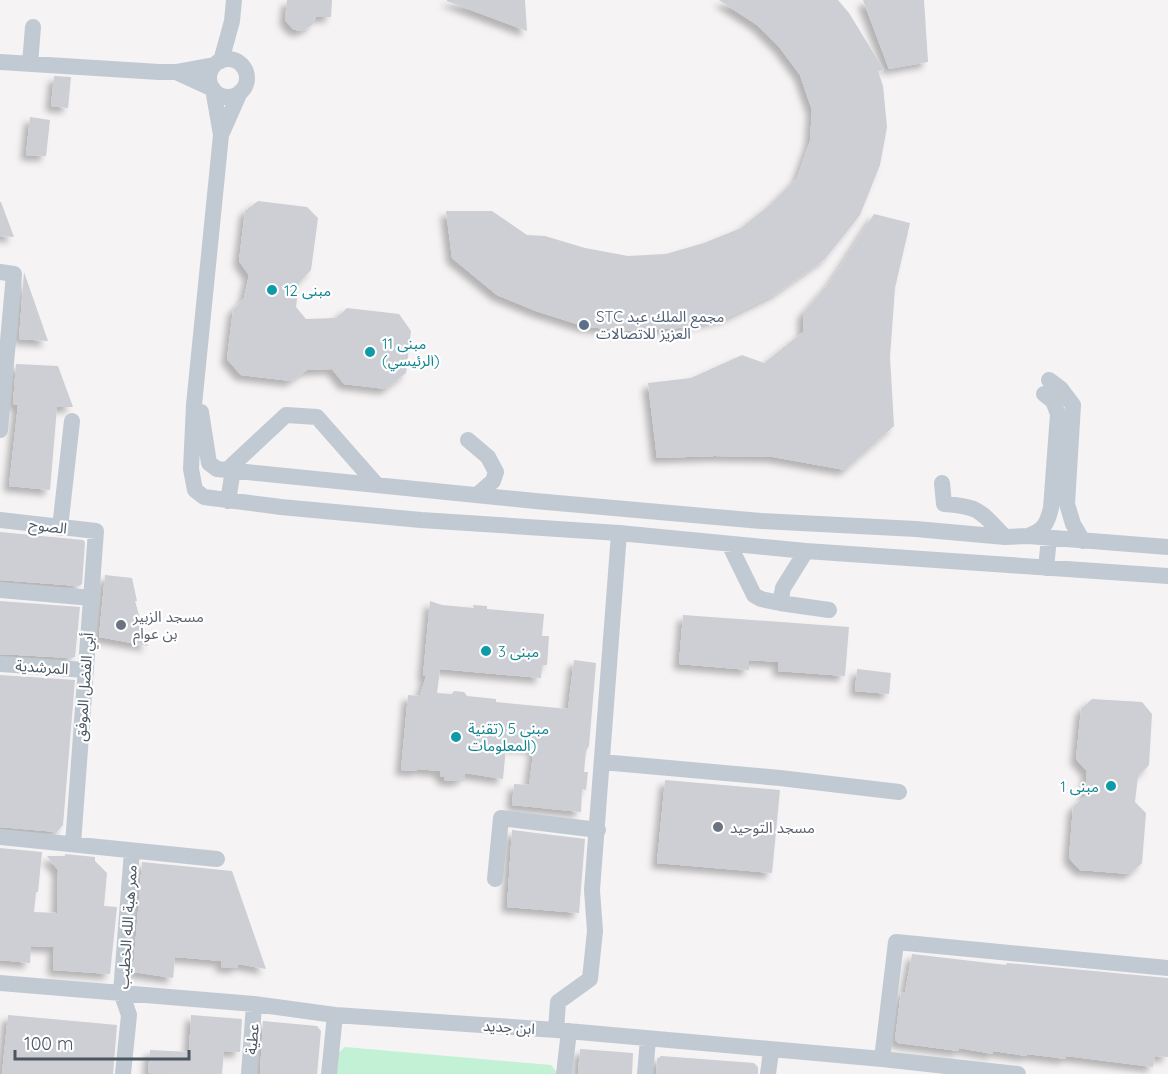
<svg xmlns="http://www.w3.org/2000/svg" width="1168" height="1074" viewBox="0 0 1168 1074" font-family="Quicksand,'Noto Sans Arabic',sans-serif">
  <defs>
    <filter id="shadow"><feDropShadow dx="-5.5" dy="5.5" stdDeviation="3" flood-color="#0004"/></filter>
  </defs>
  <rect width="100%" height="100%" fill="#f5f3f3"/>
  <!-- green -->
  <path fill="#c3f1d5" d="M 345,1047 L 551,1065 L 558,1074 L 335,1074 L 337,1054 Z"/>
  <!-- building -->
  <path fill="#cdcfd5" filter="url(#shadow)" d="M 287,0 L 332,0 L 331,17 L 316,17 L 312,25 L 306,29 L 299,31 L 293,29 L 285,20 Z
    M 447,0 L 525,0 L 527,31 L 447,1 Z
    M 719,0 L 838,0 L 849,13 L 884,70 L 878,71 L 883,86 L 887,127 L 880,165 L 860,215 L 825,259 L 775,294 L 726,318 L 678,328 L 634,331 L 586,327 L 536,311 L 497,295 L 452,258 L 446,211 L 492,211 L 527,235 L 545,236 L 585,248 L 628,256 L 666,254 L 704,243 L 741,228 L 772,203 L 797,178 L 810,141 L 812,110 L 800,75 L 780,48 L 757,25 Z
    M 863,0 L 924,0 L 928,62 L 889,69 Z
    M 54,76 L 71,77 L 68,108 L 51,106 Z
    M 30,117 L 50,120 L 46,156 L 26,155 Z
    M 258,201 L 307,207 L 318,218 L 311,270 L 299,283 L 296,307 L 306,319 L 336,318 L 347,308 L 399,314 L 411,331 L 406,373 L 386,389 L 344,384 L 332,369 L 307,370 L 291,381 L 241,375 L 227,359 L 233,310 L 244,298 L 249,275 L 239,261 L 245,211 Z
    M 0,202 L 1,202 L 14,237 L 0,236 Z
    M 874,214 L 910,223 L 895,288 L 890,357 L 894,426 L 845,470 L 773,457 L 715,456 L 657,458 L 648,383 L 691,378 L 742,355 L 764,363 L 803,332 L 803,313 L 831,281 Z
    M 24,272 L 48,341 L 19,339 Z
    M 16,364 L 58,366 L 73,407 L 57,407 L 50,490 L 9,486 L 18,405 L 13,404 Z
    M 0,532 L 83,540 L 85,542 L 82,584 L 79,586 L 0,580 Z
    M 105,575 L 132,578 L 137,601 L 135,601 L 148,646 L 99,637 Z
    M 0,601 L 80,607 L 75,657 L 71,658 L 0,654 Z
    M 430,601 L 442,605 L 474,608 L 473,605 L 487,606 L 487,609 L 544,614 L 542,636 L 549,636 L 547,665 L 542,665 L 541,678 L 440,669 L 437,693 L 452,694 L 454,691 L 464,692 L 467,696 L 496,699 L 496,702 L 568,709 L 574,660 L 596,663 L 589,746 L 586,751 L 584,772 L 588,772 L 586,790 L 582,789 L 581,812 L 512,805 L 514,784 L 529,785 L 534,748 L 506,746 L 503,779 L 465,773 L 465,779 L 460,778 L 459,781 L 444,780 L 445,777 L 440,776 L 440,771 L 417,769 L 417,771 L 401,770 L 408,695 L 420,696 L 426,676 L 423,676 Z
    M 683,615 L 849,627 L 845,676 L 778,671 L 779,662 L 749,660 L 749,670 L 679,664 Z
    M 857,669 L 891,673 L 889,694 L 855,691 Z
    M 0,675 L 75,680 L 63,825 L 57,832 L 0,827 Z
    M 1092,699 L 1142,702 L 1152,714 L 1149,765 L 1138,776 L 1135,802 L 1146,813 L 1142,863 L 1130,874 L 1080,870 L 1069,858 L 1073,807 L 1085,796 L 1087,771 L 1076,759 L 1081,709 Z
    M 665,780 L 780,790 L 772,873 L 657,863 Z
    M 512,830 L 585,839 L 579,913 L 507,907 Z
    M 0,848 L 42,852 L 38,892 L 36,892 L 34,912 L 57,913 L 58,870 L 47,856 L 65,856 L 65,854 L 95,857 L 95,861 L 107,873 L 104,906 L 117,907 L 110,974 L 53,970 L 54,947 L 31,946 L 30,963 L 0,960 Z
    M 142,862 L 232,871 L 266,969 L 238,964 L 237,968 L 221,967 L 222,961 L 175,957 L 173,978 L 133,972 Z
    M 912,954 L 1006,965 L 1007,963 L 1168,978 L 1168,1057 L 1155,1056 L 1153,1067 L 1066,1056 L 1066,1059 L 1027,1054 L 1027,1056 L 993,1051 L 993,1054 L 959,1048 L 959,1051 L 898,1043 L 895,1040 L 901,992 L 905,992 Z
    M 8,1015 L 117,1025 L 113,1074 L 2,1074 Z
    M 191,1015 L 242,1019 L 240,1052 L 224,1051 L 222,1074 L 148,1073 L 150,1050 L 189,1052 Z
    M 263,1021 L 317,1026 L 321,1031 L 317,1074 L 260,1074 Z
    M 580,1049 L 633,1053 L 632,1074 L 578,1074 Z
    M 661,1056 L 754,1063 L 758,1067 L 758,1074 L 656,1074 L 657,1059 Z"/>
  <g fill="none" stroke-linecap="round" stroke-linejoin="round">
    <!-- minor -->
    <path stroke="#c1cad2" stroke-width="16" d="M209 78a19 19 0 1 1 38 0a19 19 0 1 1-38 0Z
      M 221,61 L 232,21 L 234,0
      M 0,62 L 159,72 L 176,72 L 214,65
      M 30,64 L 33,27
      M 176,72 L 213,89 L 221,135 L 194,405 L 191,469 L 195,490 L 204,497 L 281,507 L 421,520 L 619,533 L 806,551 L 1168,576
      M 221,135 L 240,92
      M 0,272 L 14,274 L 0,430
      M 1049,380 L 1061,389 L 1073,405 L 1067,504 L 1073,524 L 1083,541
      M 201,412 L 209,463 L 217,469 L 535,501 L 761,521 L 916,529 L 1005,537 L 1028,536 L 1168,547
      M 468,440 L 488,457 L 496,472 L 493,481 L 477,495
      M 227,470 L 286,415 L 317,417 L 376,484
      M 942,483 L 944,504 C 980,506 981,512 1005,537
      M 228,501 L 233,470
      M 0,520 L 96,531 L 73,844
      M 60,528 L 72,421
      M 1028,536 C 1044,530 1047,524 1051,508 L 1058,414 L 1053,401 L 1044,394
      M 729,544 L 754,595 L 761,599 L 780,603 L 783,588 L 806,551
      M 1046,568 L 1049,538
      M 0,590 L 92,598
      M 780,603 L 829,610
      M 0,664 L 85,670
      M 602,762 L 780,778 L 899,792
      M 0,837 L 217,859
      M 495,879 L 501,818 L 598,830
      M 0,983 L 254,1004 L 335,1015 L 556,1030 L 882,1059 L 1018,1074
      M 556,1030 L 558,1002 L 590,979 L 595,931 L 592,890 L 619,533
      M 882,1059 L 896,942 L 1168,968
      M 123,1074 L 129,1015 L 121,992 L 132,851
      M 249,1074 L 254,1004
      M 329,1074 L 335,1015
      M 564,1074 L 569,1031
      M 645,1074 L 648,1039
      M 768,1074 L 771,1051"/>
  </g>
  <!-- markers -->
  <g fill="#0f9aa8" stroke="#fff" stroke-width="2">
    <circle cx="272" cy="290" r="6"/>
    <circle cx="370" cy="352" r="6"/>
    <circle cx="486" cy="651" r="6"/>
    <circle cx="456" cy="737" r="6"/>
    <circle cx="1111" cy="786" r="6"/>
  </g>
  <circle fill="#5c6f8a" stroke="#fff" stroke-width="2" cx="584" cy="325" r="6"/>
  <g fill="#6b7280" stroke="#fff" stroke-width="2">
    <circle cx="121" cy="625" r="6"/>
    <circle cx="718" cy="827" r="6"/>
  </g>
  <g text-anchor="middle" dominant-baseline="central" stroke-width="4.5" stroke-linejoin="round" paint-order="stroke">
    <!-- culture labels -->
    <g font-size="15" fill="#0d838f" stroke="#fff" text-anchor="start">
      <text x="284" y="290">مبنى 12</text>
      <text x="382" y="343">مبنى 11<tspan x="382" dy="17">(الرئيسي)</tspan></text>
      <text x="498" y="651">مبنى 3</text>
      <text x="468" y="728">مبنى 5 (تقنية<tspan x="468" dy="17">المعلومات)</tspan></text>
      <text x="1099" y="786" text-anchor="end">مبنى 1</text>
    </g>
    <!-- service labels -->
    <g font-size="15" fill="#4e5e75" stroke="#fff" text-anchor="start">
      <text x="596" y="316">STC مجمع الملك عبد<tspan x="596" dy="17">العزيز للاتصالات</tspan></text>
    </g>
    <!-- street labels -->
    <g font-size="15" fill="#4a5661" stroke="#fff">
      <text transform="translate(48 526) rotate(7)">الصوح</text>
      <text transform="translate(42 667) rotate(4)">المرشدية</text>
      <text transform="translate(84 687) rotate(-86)">أبي الفضل الموفق</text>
      <text transform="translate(127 927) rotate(-86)">ممر هبة الله الخطيب</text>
      <text transform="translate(509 1027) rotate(4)">ابن جديد</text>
      <text transform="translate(252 1039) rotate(-85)">عطية</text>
    </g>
    <!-- worship labels -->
    <g font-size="15" fill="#5b616d" stroke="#fff" text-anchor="start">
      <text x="133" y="616">مسجد الزبير<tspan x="133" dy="17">بن عوام</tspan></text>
      <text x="730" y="827">مسجد التوحيد</text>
    </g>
  </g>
  <!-- scale -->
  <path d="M15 1050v9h174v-9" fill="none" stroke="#4a5661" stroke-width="3"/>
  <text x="24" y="1050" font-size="18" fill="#4a5661" stroke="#ffffff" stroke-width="4.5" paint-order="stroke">100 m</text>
</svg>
